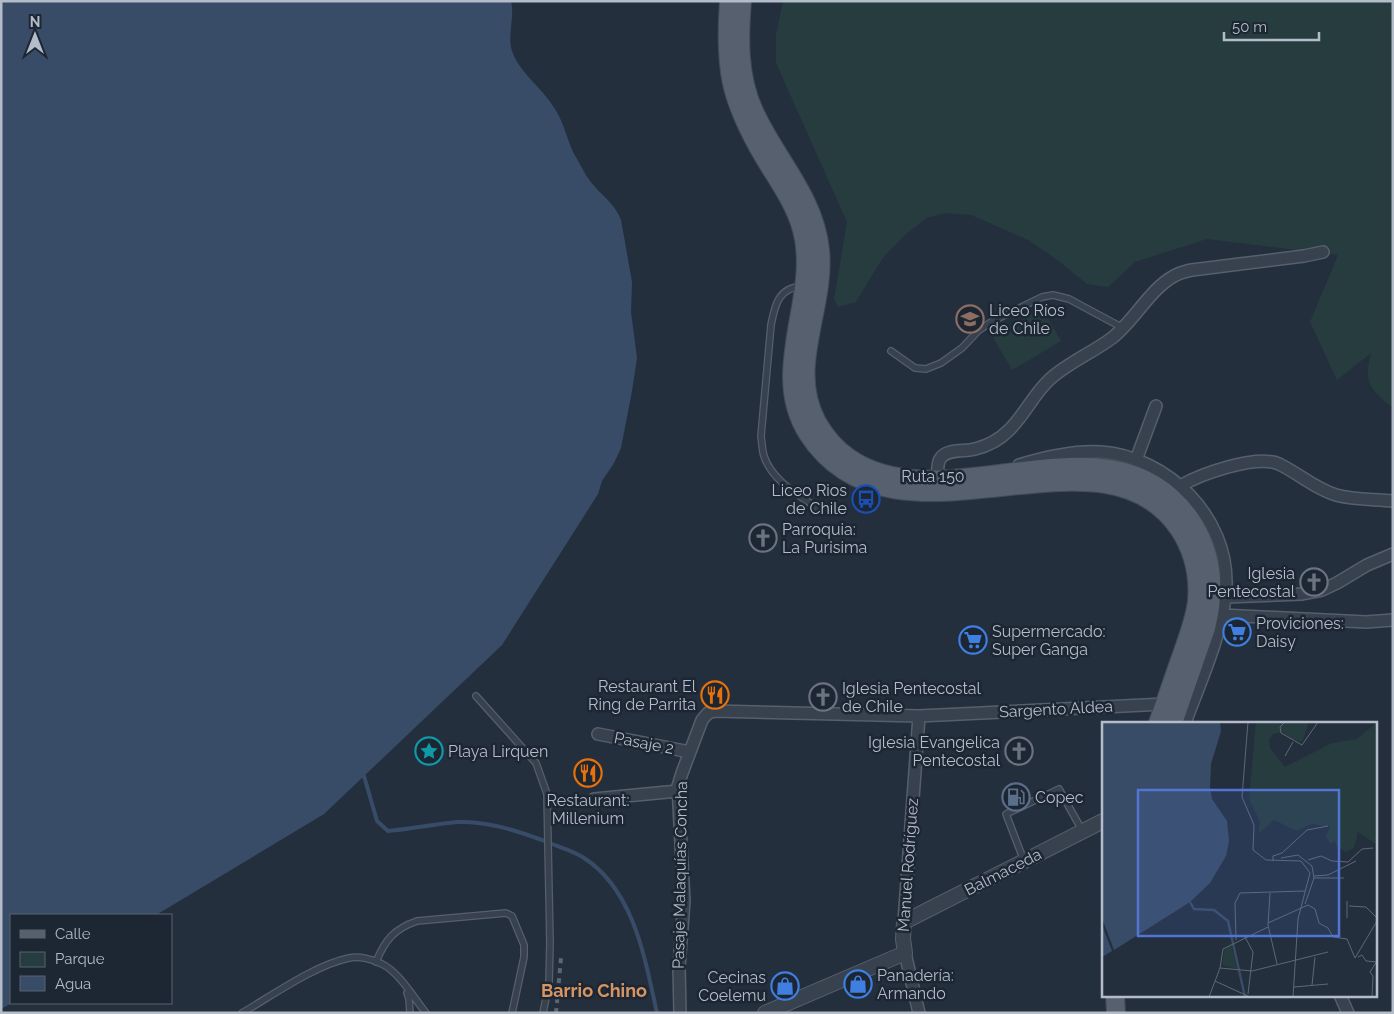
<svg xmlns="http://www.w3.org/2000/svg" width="1394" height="1014" viewBox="0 0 1394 1014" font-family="Raleway,sans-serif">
  <rect width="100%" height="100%" fill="#242f3e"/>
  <!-- green -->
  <path fill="#263c3f" d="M 783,1 L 1393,1 L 1393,408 C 1370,389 1363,383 1371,353 L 1337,380 L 1310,322 L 1338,255 L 1207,239 L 1135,262 L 1108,287 L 1087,284 L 1056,259 L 1028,240 L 971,215 L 946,213 L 926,218 L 904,236 L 882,259 L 856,302 L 838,307 L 834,299 L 847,222 L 776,63 L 776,35 Z
    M 1042,308 L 1061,341 L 1012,370 L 993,337 Z"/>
  <!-- water -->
  <path fill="#394c67" d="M 1,1 L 511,1 C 515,17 507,35 512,51 C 519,72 541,87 553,106 C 563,120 566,136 573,152 C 577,159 582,168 586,175 C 596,192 614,201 621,220 L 632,282 L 631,312 L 637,358 L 632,391 L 621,448 L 614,463 L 602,481 L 598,494 L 502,645 L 324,814 L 156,915 L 11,915 L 12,1003 L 1,1009 Z"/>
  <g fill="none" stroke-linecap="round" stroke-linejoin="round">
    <!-- stream -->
    <path stroke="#394c67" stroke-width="4" d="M 364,776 L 377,821 L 388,831 C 411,829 434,824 457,822 C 486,821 515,830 542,840 C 555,846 572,850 584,858 C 634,890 645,959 657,1013"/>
    <!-- service casing -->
    <g stroke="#565f6c" stroke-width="8">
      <path id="service" d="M 802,286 C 778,288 775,305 771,325 L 761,436 C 762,443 762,450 764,456 C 772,481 799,495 819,509
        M 891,351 L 915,368 L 926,369 L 941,363 L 962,348 L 978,331 L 991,322 L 1042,297 L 1053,295 L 1069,299 L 1123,328
        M 476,696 L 536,763 L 547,794 L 550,943 L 549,983 L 543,1013
        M 1024,861 L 1006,814 L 1059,789 L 1083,832
        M 376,962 C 385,940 394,929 417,921 L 506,913 L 512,916 L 524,945 L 524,957 L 512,1013
        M 407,993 L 409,999 L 410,1013
        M 242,1013 C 273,995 315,965 349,958 C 359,956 373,959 382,964 C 399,972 414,998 426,1013"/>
    </g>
    <!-- minor casing -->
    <g stroke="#565f6c" stroke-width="14">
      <path id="minor" d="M 1136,460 L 1156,406
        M 1019,465 C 1045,457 1073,450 1101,452 C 1168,457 1228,517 1226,585 C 1225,628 1200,682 1185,723
        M 938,485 C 938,477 936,466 940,459 C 946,448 965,452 975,449 C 987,446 999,440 1008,431 C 1024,416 1033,395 1049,380 C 1067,363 1092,353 1112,338 C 1134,321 1150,289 1174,276 C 1182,271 1191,270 1200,269 L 1304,256 L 1323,252
        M 1180,486 C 1201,474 1256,454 1279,464 C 1298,473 1315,489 1336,495 C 1354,500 1374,499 1393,501
        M 1226,597 L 1301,594 L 1322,590 L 1337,583 L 1367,565 L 1393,554
        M 1222,615 L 1366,622 L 1393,620
        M 598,734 L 690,752
        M 594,799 L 678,791
        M 904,922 L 919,716
        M 905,953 L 919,1013
        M 1340,995 L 1348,1013
        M 680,1013 L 679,967 L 684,901 L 678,786 L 682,773 L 702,720 L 708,713 L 715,711 L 919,716 L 1165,704"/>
    </g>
    <!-- tertiary casing -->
    <g stroke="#565f6c" stroke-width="16">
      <path id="tertiary" d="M 765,1013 L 905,953 L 903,939 L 904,922 L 1103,821"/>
    </g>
    <!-- primary casing -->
    <g stroke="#414a57" stroke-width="20">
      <path id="primary" d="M 729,1 C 724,69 730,100 765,159 C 779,182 795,204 802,230 C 820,297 767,371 808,434 C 895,568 1100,411 1179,529 C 1193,550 1199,576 1197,601 C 1195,620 1187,639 1181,657 C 1173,679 1166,701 1158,723
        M 742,1 C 739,39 738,76 754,111 C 775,158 815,197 820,250 C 826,308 787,367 817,422 C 825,436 836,449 849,458 C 947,526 1117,400 1194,525 C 1214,558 1215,592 1206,628 L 1173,723
        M 1115,995 L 1116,1013"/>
    </g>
    <!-- service -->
    <use href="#service" stroke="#38414e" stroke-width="5.5"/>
    <!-- minor -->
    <use href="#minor" stroke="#38414e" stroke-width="11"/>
    <!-- tertiary -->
    <use href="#tertiary" stroke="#38414e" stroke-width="14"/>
    <!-- primary -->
    <use href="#primary" stroke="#56606e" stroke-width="18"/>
    <!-- rail -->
    <path stroke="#5a6575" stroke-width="4" stroke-dasharray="5 5" stroke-linecap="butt" d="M 556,1013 L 561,958"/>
  </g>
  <!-- icons -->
  <defs>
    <g id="school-ring" transform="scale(1.4375)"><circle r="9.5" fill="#1d2633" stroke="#8d6e63" stroke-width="1.5"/><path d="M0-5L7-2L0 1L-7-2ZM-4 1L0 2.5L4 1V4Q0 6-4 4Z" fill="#8d6e63"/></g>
    <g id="bus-ring" transform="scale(1.4375)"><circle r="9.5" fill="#1d2633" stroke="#1a4fb4" stroke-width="1.5"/><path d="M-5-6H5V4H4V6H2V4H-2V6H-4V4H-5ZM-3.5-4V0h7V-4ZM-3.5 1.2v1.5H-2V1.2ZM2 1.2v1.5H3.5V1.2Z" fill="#1a4fb4"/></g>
    <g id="church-ring" transform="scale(1.4375)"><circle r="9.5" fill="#1d2633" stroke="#6b7280" stroke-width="1.5"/><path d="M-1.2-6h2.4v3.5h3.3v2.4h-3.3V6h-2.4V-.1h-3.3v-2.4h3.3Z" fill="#6b7280"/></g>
    <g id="supermarket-ring" transform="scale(1.4375)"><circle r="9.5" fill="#1d2633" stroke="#3f7fe0" stroke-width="1.5"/><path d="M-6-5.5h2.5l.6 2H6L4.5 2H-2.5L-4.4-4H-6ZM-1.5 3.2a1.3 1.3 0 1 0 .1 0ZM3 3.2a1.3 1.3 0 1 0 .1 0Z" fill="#3f7fe0"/></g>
    <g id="restaurant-ring" transform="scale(1.4375)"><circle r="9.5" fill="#1d2633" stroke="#e8710a" stroke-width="1.5"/><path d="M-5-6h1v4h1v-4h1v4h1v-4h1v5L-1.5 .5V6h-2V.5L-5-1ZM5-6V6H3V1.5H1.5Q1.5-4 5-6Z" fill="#e8710a"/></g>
    <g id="sight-ring" transform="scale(1.4375)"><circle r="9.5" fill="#1d2633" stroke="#0f9aa8" stroke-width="1.5"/><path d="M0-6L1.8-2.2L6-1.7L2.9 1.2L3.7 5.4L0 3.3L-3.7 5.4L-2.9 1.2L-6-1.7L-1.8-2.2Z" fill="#0f9aa8"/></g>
    <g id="fuel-ring" transform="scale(1.4375)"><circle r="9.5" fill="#1d2633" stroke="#5c6f8a" stroke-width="1.5"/><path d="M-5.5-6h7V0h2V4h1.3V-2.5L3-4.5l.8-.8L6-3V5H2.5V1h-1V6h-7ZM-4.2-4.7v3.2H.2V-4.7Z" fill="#5c6f8a"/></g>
    <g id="shop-ring" transform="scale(1.4375)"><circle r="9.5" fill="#1d2633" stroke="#3f7fe0" stroke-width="1.5"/><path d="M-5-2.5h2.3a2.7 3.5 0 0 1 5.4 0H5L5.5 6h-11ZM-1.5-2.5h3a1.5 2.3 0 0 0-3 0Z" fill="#3f7fe0"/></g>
  </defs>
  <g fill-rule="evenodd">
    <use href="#school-ring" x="970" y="319"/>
    <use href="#bus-ring" x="866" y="499"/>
    <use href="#church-ring" x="763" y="538"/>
    <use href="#church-ring" x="1314" y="582"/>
    <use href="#supermarket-ring" x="1237" y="632"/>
    <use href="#supermarket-ring" x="973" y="640"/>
    <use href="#restaurant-ring" x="715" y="695"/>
    <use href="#church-ring" x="823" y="697"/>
    <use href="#sight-ring" x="429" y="751"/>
    <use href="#church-ring" x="1019" y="751"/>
    <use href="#restaurant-ring" x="588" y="773"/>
    <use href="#fuel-ring" x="1016" y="797"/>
    <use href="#shop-ring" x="858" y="984"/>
    <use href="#shop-ring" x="785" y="986"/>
  </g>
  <g text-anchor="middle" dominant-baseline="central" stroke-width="5" stroke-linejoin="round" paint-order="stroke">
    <!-- poi labels -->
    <g font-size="16" fill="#b4bcc9" stroke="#1d2633" text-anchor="start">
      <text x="989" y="310">Liceo Ríos<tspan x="989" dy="18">de Chile</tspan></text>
      <text x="847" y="490" text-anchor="end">Liceo Rios<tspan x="847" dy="18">de Chile</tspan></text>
      <text x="782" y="529">Parroquia:<tspan x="782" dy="18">La Purisima</tspan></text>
      <text x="1295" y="573" text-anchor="end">Iglesia<tspan x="1295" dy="18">Pentecostal</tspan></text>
      <text x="1256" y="623">Proviciones:<tspan x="1256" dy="18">Daisy</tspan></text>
      <text x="992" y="631">Supermercado:<tspan x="992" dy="18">Super Ganga</tspan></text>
      <text x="696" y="686" text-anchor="end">Restaurant El<tspan x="696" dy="18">Ring de Parrita</tspan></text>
      <text x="842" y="688">Iglesia Pentecostal<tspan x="842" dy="18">de Chile</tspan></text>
      <text x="1000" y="742" text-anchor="end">Iglesia Evangelica<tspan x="1000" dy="18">Pentecostal</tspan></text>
      <text x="448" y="751">Playa Lirquen</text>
      <text x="1035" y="797">Copec</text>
      <text x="588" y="800" text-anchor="middle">Restaurant:<tspan x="588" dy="18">Millenium</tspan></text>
      <text x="877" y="975">Panadería:<tspan x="877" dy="18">Armando</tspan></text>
      <text x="766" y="977" text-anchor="end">Cecinas<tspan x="766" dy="18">Coelemu</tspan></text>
    </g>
    <!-- street labels -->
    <g font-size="16" fill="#b4bcc9" stroke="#1d2633">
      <text x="933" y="476">Ruta 150</text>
      <text transform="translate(1056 709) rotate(-3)">Sargento Aldea</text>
      <text transform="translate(644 743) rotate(11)">Pasaje 2</text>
      <text transform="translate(908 865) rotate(-86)">Manuel Rodríguez</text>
      <text transform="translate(1003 872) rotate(-27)">Balmaceda</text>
      <text transform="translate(680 875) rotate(-89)">Pasaje Malaquías Concha</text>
    </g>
    <!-- neighbourhood labels -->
    <g font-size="18" font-weight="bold" fill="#d59563" stroke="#1d2633">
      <text x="594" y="990">Barrio Chino</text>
    </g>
  </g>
  <!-- overview -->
  <g transform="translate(1102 722)">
    <rect width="275" height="275" fill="#242f3e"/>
    <path d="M 154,0 L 207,0 L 200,20 L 189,17 L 180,10 L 171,12 L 167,18 L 168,26 L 183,45 L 230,21 L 255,17 L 275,0 L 275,123 L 256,110 L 252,126 L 244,130 L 234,124 L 233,119 L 228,122 L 224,114 L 228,105 L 210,102 L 195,109 L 172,98 L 156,112 L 158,100 L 147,77 ZM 129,222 L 135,247 L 120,243 L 123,226 Z" fill="#263c3f"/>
    <path d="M 0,0 L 118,0 L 119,9 L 109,42 L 108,65 L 110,77 L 125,99 L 127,119 L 124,134 L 108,161 L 88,180 L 12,228 L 0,196 ZM 0,203 L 10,229 L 0,235 Z" fill="#394c67"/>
    <path fill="none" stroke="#394c67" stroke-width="2.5" d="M 88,180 L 92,187 L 112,188 L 126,199 L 143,275"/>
    <path fill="none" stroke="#5e6776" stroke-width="1" d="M 146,0 L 140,75 L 152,103 L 151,128 L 164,138 L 199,139 L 208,151 L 196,197 L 191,275M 183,0 L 178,5 L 179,11 L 200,23 L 216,0M 183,34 L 191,20M 179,136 L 196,133 L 210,144 L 212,156 L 203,182M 206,138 L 219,134 L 230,139 L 246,140 L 260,127 L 271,126M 171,139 L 171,134 L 180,131 L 205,108 L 226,104M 212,154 L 226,153 L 254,139M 212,156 L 242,156M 168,171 L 166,203 L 175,242M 245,179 L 245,196M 247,184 L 264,185 L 275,196M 166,201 L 206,183 L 213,187 L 217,201 L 226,206 L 231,215 L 245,217 L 253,236 L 275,199M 143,215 L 151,230 L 146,272M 134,218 L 133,181 L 138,171 L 203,169M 256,235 L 260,233 L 264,239 L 275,240M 118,246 L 150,249 L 226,230M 113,259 L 148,275M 210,263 L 213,235M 192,265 L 226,262M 107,275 L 118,246 L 121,227 L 166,205M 270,275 L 271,254 L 268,250 L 275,239"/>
    <path fill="#5274d3" fill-opacity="0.15" stroke="#5274d3" stroke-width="2.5" d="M 36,68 L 237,68 L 237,214 L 36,214 Z"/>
    <rect width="275" height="275" fill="none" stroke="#b4bcc9" stroke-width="2.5"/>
  </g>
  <!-- border -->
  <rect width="1394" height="1014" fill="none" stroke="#b4bcc9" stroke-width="5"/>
  <!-- legend -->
  <rect x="10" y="914" width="162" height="90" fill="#1d2633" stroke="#59626f"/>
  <rect x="20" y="930" width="25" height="8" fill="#56606e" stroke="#59626f"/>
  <text x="55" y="939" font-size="15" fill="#b4bcc9">Calle</text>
  <rect x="20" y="952" width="25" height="15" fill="#263c3f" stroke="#59626f"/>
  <text x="55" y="964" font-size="15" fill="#b4bcc9">Parque</text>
  <rect x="20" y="976" width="25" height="15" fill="#394c67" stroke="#59626f"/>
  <text x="55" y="989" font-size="15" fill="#b4bcc9">Agua</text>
  <!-- north arrow -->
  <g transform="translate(35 35)" stroke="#1d2633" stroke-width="4" paint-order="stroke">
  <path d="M0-4L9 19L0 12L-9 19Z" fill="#b4bcc9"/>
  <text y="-8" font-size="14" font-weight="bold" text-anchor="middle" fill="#b4bcc9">N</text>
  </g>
  <!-- scale -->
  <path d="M1224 32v8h95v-8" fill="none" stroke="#b4bcc9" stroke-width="2.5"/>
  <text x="1232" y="32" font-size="15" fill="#b4bcc9" stroke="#1d2633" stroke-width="4" paint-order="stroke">50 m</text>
</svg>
